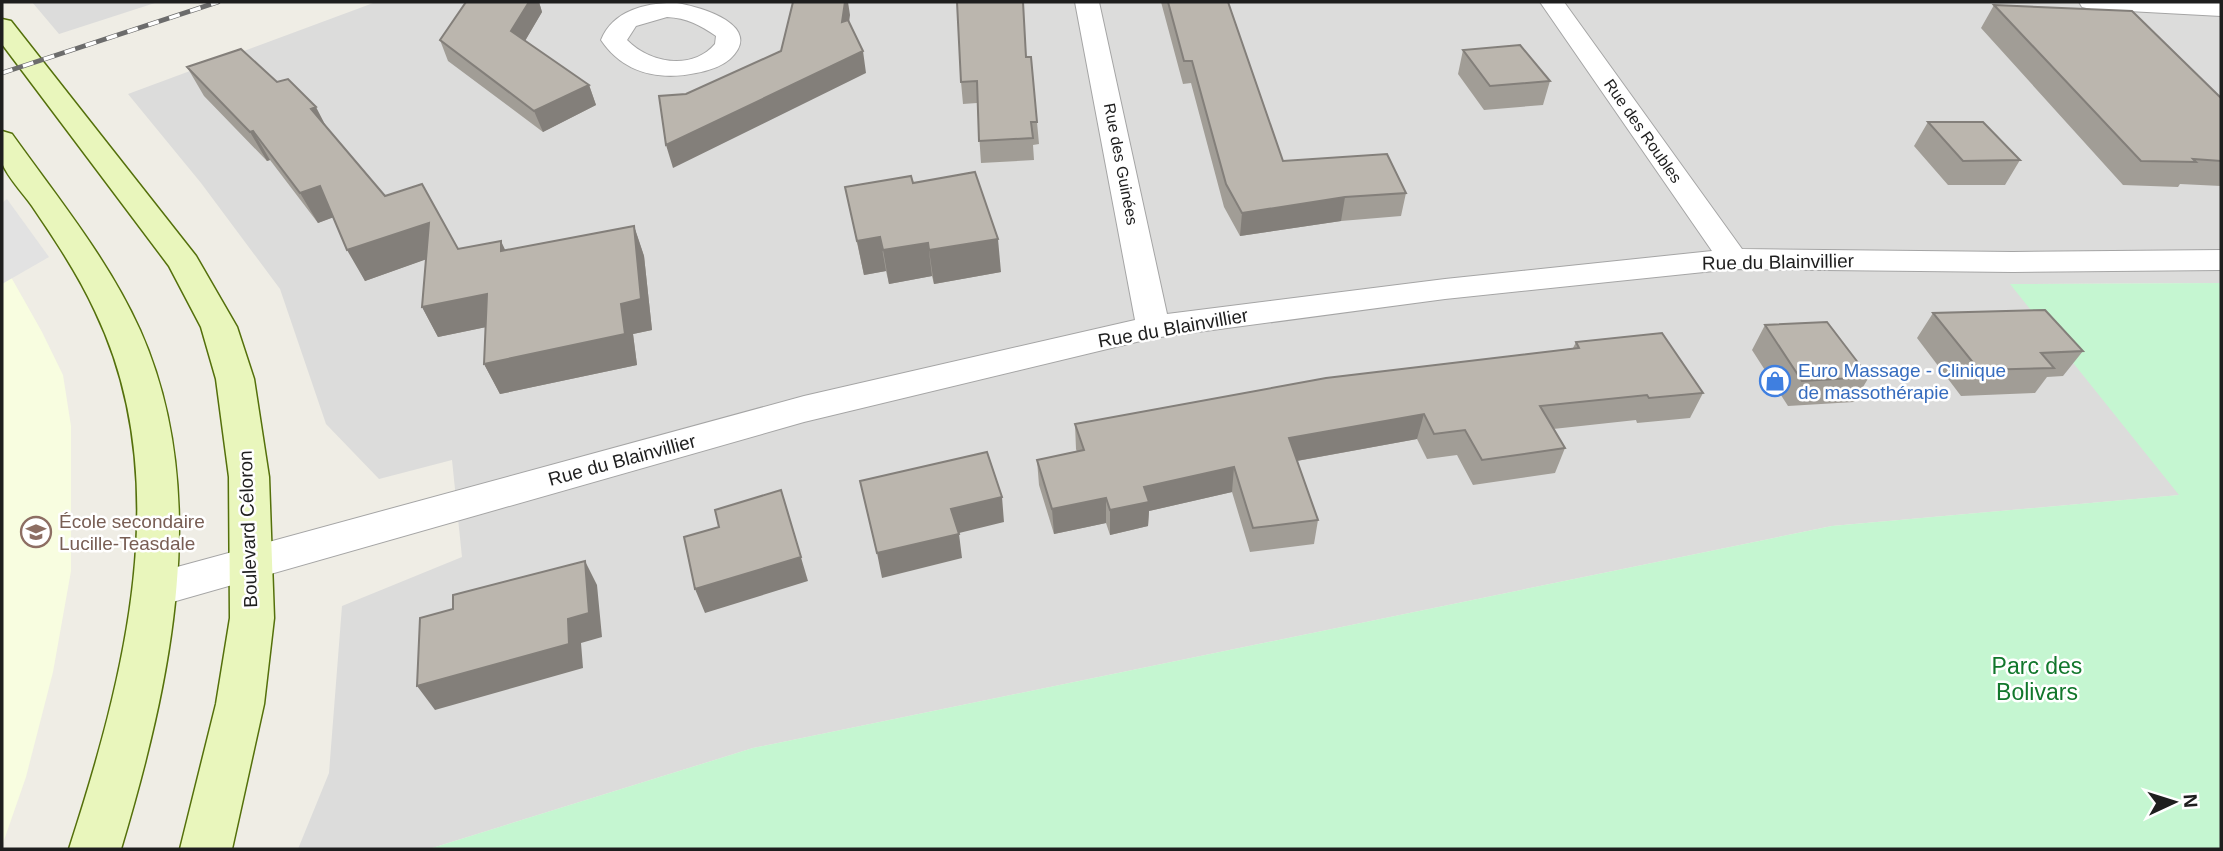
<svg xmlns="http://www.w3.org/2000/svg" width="2223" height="851" viewBox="0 0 2223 851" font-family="Arial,sans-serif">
  <rect width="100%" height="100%" fill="#efede5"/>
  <!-- residential -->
  <path fill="#dcdcdb" d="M 32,2 L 158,2 L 59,34 Z
    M 376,2 L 2221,2 L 2221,283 L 2011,284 L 2180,495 L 1832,526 L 753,748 L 429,849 L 298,849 L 329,773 L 342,606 L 462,557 L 452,460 L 379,479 L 326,424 L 280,289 L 201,183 L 128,94 Z"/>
  <!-- education -->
  <path fill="#f8fde0" d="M 2,261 L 42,332 L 63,375 L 71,426 L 71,571 L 53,672 L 26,777 L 2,846 Z"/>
  <!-- park -->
  <path fill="#c5f6d1" d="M 2221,283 L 2221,849 L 429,849 L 753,748 L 1832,526 L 2179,495 L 2010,284 Z"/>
  <!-- parking -->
  <path fill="#e2e2e2" d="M 7,199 L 49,257 L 2,284 L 2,203 Z"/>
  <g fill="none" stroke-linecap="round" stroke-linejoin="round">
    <!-- street casing -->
    <g stroke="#a5a5a5" stroke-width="2">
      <path id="street" d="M 1075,2 L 1099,2 L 1167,314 L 1445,279 L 1712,251 L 1540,2 L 1564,2 L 1742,249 L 2013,252 L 2221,250 L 2221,270 L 2013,272 L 1733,269 L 1445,299 L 1153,338 L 804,422 L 155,607 L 140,602 L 134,590 L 140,578 L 155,573 L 804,396 L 1135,320 Z
        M 2079,2 L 2221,2 L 2221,16 L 2091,9 L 2082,7 Z
        M 677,3 C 702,7 765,26 730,59 C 721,67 707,71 696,73 C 659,81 623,73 601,40 C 613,10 647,2 677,3 ZM 667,17 C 687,18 700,25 716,36 L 715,44 C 692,71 649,63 627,40 L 636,26 Z"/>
    </g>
    <!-- secondary casing -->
    <g stroke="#54700b" stroke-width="3">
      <path id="secondary" d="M 2,19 L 11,21 L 196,256 L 237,327 L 254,379 L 269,477 L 274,618 L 264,704 L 232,849 L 180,849 L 216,704 L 230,618 L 229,477 L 216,379 L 201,327 L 169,266 L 2,44 Z
        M 2,131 L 12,134 C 57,197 108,259 140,330 C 213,494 170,685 121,849 L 69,849 C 124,679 177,481 95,311 C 78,274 55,240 32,206 C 23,193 8,178 2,163 C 0,154 2,140 2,131 Z"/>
    </g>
    <!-- street -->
    <use href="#street" fill="#fff" fill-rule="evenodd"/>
    <!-- secondary -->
    <use href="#secondary" fill="#e9f6bc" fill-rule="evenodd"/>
    <!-- rail casing -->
    <g stroke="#6c6c6c" stroke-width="5">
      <path id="rail" d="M 2,73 L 218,2"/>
    </g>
    <!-- rail -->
    <use href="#rail" stroke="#fff" stroke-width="3.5" stroke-dasharray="11" stroke-linecap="butt"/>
  </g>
  <!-- wall -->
  <path fill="#a19d96" d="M 466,2 L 539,2 L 542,12 L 525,41 L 589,85 L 596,105 L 543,132 L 448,61 L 440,40 Z
    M 1161,2 L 1228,2 L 1283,161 L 1406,193 L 1401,216 L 1341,221 L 1240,236 L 1224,207 L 1191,83 L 1183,84 Z
    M 1994,5 L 2221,98 L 2221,186 L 2180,184 L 2178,187 L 2123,185 L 1981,28 Z
    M 1463,50 L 1550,81 L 1543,105 L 1484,110 L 1458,74 Z
    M 1026,57 L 1037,122 L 1039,144 L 1033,145 L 1034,160 L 981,163 L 977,103 L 963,104 L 961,82 Z
    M 187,67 L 326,127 L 385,196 L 458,249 L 506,250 L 634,226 L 644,256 L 652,330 L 633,334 L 637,365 L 500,394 L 484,364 L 486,327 L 438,337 L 422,307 L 426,259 L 365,281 L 333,217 L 318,223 L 270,160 L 267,161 L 204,96 Z
    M 1928,122 L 2020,160 L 2005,185 L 1948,185 L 1914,146 Z
    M 913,183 L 1001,272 L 934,284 L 932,276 L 889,284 L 886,271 L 864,275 L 845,187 Z
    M 1933,313 L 2083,351 L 2063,376 L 2047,377 L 2035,393 L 1961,396 L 1917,338 Z
    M 1765,325 L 1869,377 L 1854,402 L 1788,406 L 1752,350 Z
    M 1576,342 L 1703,393 L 1690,418 L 1637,423 L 1636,420 L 1553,429 L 1565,448 L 1555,473 L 1473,485 L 1457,455 L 1427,459 L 1417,439 L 1297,461 L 1318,520 L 1314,544 L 1250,552 L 1232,492 L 1149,511 L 1148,526 L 1110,535 L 1106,523 L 1054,534 L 1039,485 L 1037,460 L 1077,452 L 1076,449 L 1075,424 L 1573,348 Z"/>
  <!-- shaded-wall -->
  <path fill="#837f7a" d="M 529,2 L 539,2 L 542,12 L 519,51 L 511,31 Z
    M 845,2 L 848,2 L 850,15 L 846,44 L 842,22 Z
    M 863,51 L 866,73 L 673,168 L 666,145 Z
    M 589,85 L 596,105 L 543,132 L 534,111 Z
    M 316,107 L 331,136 L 311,109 Z
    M 253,131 L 270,160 L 267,161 L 250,132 Z
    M 320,186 L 337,216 L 318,223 L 300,193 Z
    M 1345,197 L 1341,221 L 1240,236 L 1242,213 Z
    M 429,223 L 444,253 L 365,281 L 347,250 Z
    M 634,226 L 644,256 L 652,330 L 633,334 L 637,365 L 500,394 L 484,364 Z
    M 880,237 L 886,271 L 864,275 L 857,241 Z
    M 998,239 L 1001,272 L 934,284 L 929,250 Z
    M 501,241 L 515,271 L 501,251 Z
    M 928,243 L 932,276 L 889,284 L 883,250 Z
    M 487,294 L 501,324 L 438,337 L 422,307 Z
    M 1424,414 L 1417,439 L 1285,463 L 1289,438 Z
    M 1234,467 L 1232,492 L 1149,511 L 1148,526 L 1110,535 L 1110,510 L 1144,487 Z
    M 781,490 L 808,581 L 705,613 L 695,589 Z
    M 1002,497 L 1004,522 L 955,534 L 951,509 Z
    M 1106,498 L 1106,523 L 1054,534 L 1052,509 Z
    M 959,534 L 962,558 L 882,578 L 877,553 Z
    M 585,561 L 597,585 L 602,637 L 581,643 L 583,668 L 435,710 L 417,686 Z"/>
  <!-- building -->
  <path fill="#bbb6ae" stroke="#837f7a" stroke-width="2" d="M 466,2 L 529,2 L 511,31 L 589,85 L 534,111 L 440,40 Z
    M 793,2 L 845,2 L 842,22 L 848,20 L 863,51 L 666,145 L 659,96 L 686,94 L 781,51 Z
    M 957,2 L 1023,2 L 1026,57 L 1031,57 L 1037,122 L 1031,122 L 1033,138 L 979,141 L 977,81 L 961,82 Z
    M 1168,2 L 1228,2 L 1283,161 L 1387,154 L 1406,193 L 1345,197 L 1242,213 L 1226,184 L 1192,61 L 1184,61 Z
    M 1994,5 L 2132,11 L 2221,98 L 2221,161 L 2193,159 L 2196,162 L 2141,161 Z
    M 1520,45 L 1550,81 L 1490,86 L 1463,50 Z
    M 241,49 L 277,82 L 288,79 L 316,107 L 311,109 L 385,196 L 422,184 L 458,249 L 501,241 L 501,251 L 634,226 L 641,299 L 621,304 L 625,334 L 484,364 L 487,294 L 422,307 L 429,223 L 347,250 L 320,186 L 300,193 L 253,131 L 250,132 L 187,67 Z
    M 1928,122 L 1983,122 L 2020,160 L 1963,161 Z
    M 975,172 L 998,239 L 929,250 L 928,243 L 883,250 L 880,237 L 857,241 L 845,187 L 911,176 L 913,183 Z
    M 2045,310 L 2083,351 L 2041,353 L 2054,368 L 1979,370 L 1933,313 Z
    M 1827,322 L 1869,377 L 1802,381 L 1765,325 Z
    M 1662,333 L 1703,393 L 1649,398 L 1647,395 L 1540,406 L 1565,448 L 1482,460 L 1465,430 L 1434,434 L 1424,414 L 1289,438 L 1318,520 L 1253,528 L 1234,467 L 1144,487 L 1149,502 L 1110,510 L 1106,498 L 1052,509 L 1037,460 L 1084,450 L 1075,424 L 1326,378 L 1579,348 L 1576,342 Z
    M 987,452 L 1002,497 L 951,509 L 959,534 L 877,553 L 860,481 Z
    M 781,490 L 801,557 L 695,589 L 684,537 L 719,527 L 715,510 Z
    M 585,561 L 589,613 L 568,619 L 569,644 L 417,686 L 420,618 L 453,609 L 453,595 Z"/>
  <!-- icons -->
  <defs>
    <g id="shop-ring" transform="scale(1.575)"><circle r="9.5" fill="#fff" stroke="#3f7fe0" stroke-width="1.5"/><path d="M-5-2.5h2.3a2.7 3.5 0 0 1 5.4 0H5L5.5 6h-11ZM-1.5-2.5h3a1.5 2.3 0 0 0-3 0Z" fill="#3f7fe0"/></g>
    <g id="school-ring" transform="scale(1.575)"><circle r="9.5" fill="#fff" stroke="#8d6e63" stroke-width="1.5"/><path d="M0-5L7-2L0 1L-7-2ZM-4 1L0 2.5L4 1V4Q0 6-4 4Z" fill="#8d6e63"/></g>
  </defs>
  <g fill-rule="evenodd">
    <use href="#shop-ring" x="1775" y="381"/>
    <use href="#school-ring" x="36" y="532"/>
  </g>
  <g text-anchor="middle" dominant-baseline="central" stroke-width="5" stroke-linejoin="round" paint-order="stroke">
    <!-- far-street labels -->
    <g font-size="16" fill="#1e1e1e" stroke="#fff">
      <text transform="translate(1643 131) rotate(55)">Rue des Roubles</text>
      <text transform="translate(1121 164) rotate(79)">Rue des Guinées</text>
    </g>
    <!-- street labels -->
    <g font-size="19" fill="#1e1e1e" stroke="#fff">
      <text transform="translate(1778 262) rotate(-1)">Rue du Blainvillier</text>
      <text transform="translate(1173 328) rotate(-10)">Rue du Blainvillier</text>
      <text transform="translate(622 460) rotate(-15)">Rue du Blainvillier</text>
      <text transform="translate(248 529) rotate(-92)">Boulevard Céloron</text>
    </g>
    <!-- shop labels -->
    <g font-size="19" fill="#366cbe" stroke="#fff" text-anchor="start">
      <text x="1798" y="370">Euro Massage - Clinique<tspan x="1798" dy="22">de massothérapie</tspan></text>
    </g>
    <!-- education labels -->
    <g font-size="19" fill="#785e54" stroke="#fff" text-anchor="start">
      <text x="59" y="521">École secondaire<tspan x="59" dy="22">Lucille-Teasdale</tspan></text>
    </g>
    <!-- near-park labels -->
    <g font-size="23" fill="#12772c" stroke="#fff">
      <text x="2037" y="666">Parc des<tspan x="2037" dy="26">Bolivars</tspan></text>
    </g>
  </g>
  <!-- border -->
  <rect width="2223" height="851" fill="none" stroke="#1e1e1e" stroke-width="7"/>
  <!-- north arrow -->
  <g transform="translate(2174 802) rotate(86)" stroke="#ffffff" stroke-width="5" paint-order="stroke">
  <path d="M0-5L12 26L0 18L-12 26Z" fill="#1e1e1e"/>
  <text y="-10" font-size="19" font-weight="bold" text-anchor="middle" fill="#1e1e1e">N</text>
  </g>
</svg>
